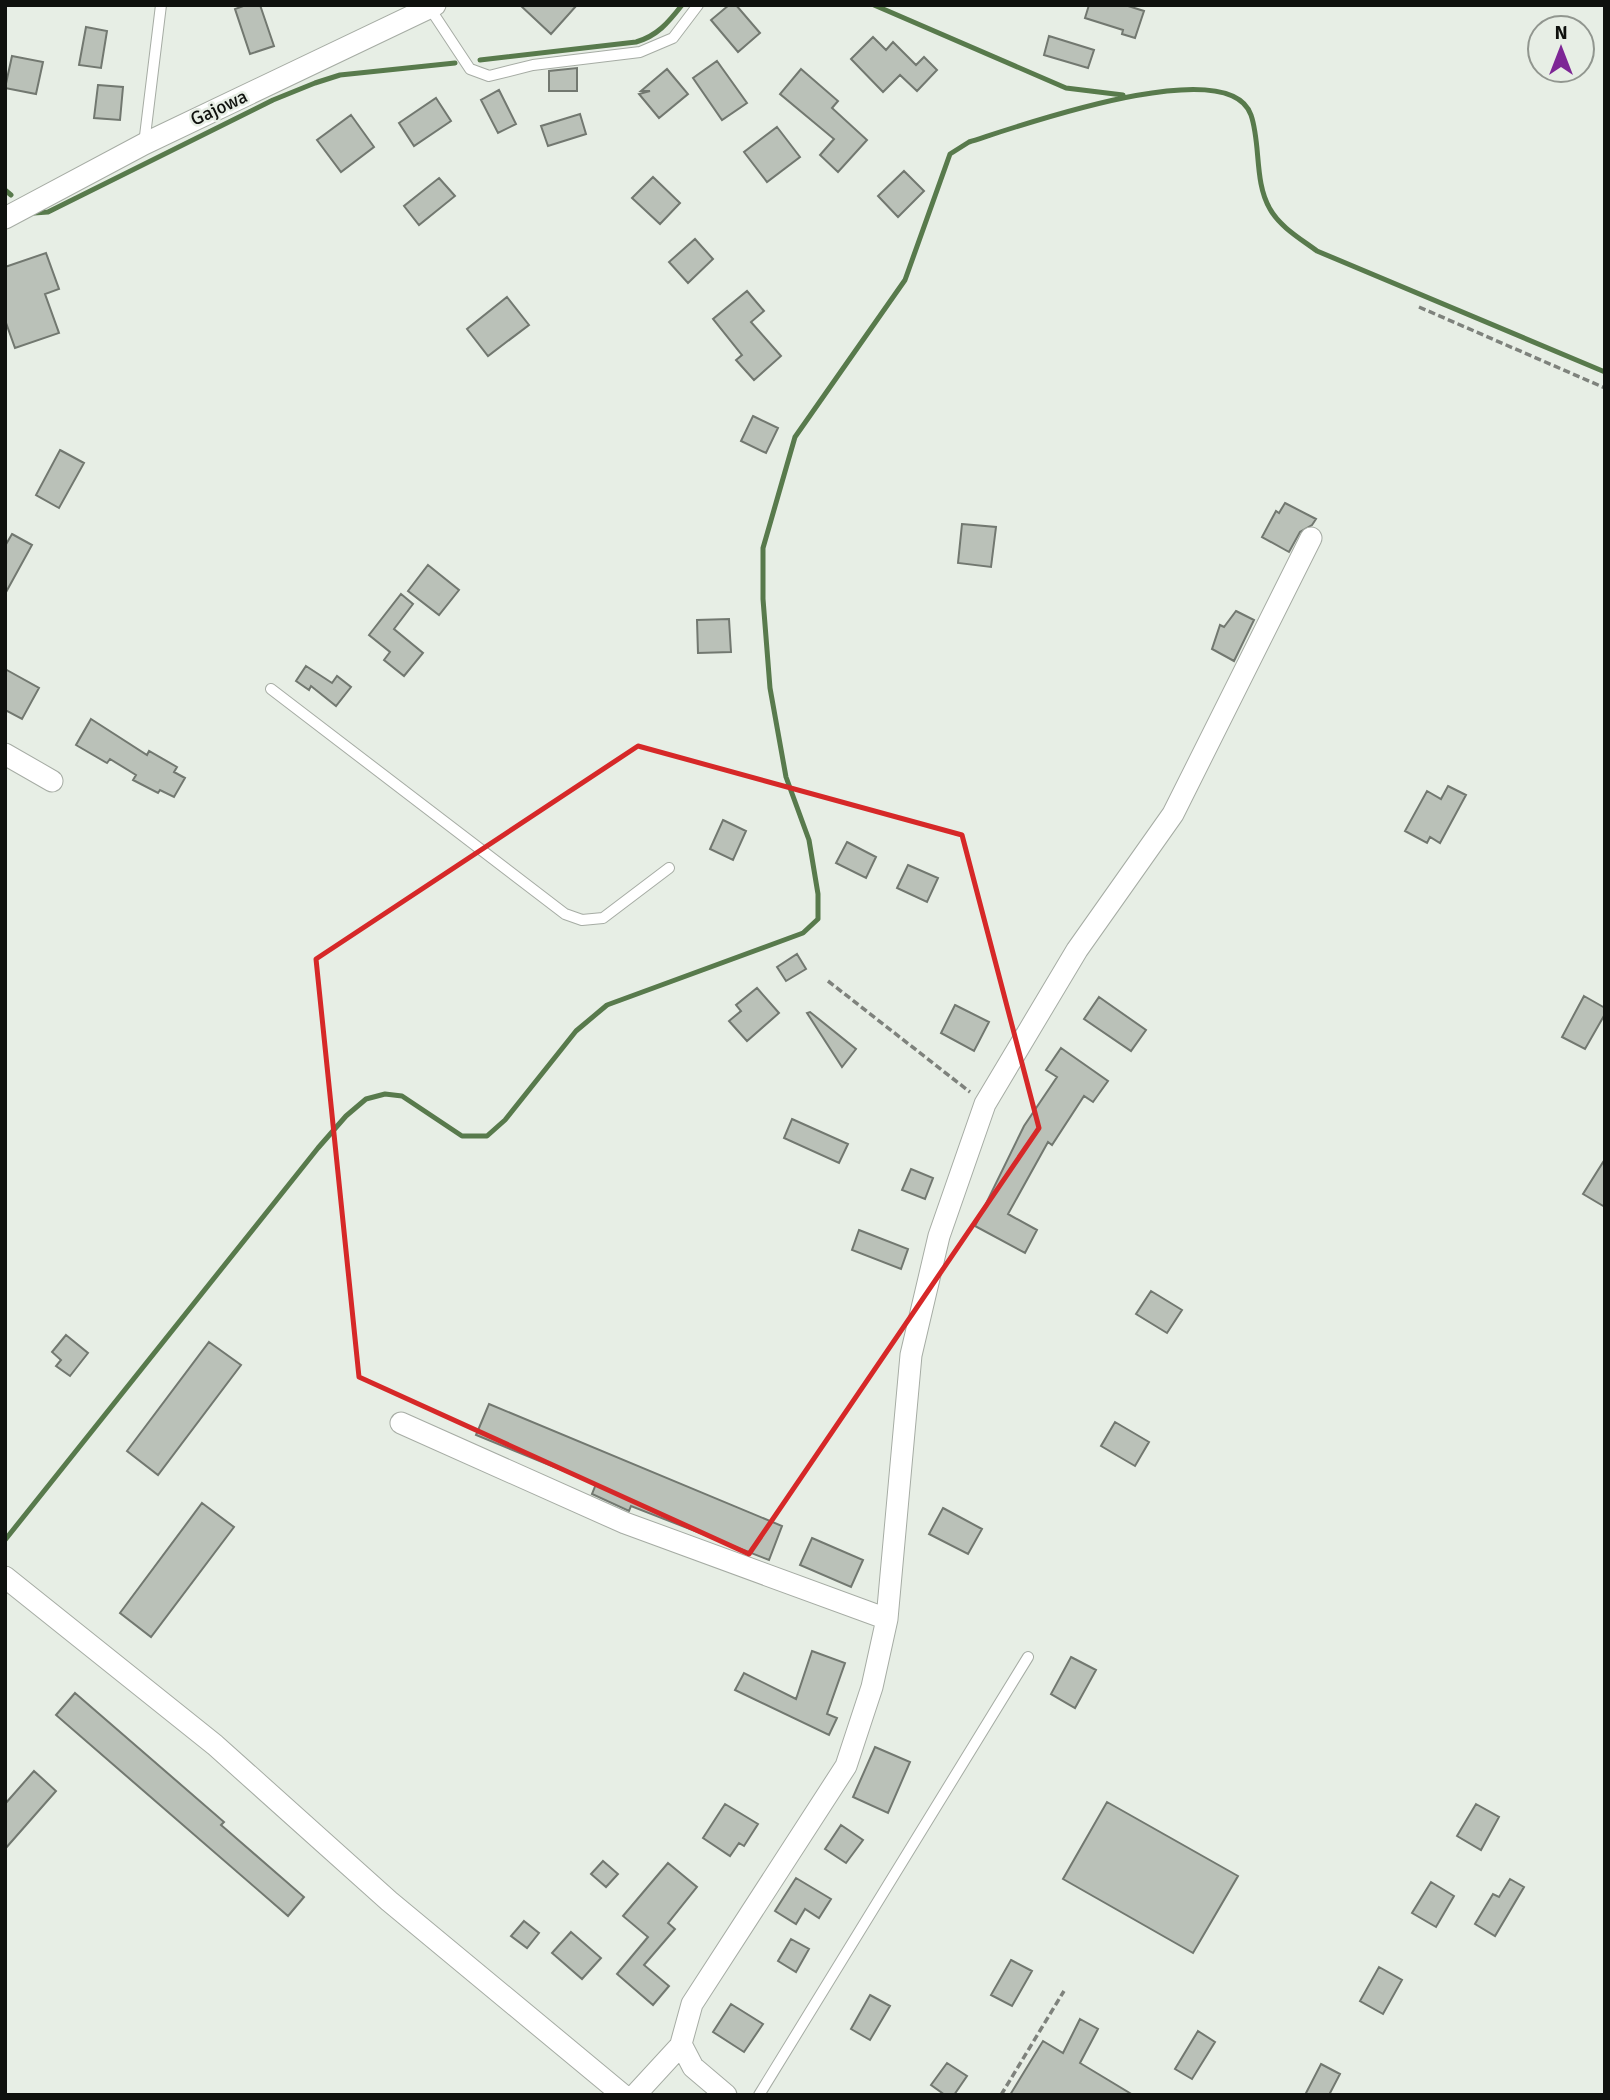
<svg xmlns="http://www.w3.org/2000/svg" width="1610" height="2100" viewBox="0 0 1610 2100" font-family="Signika,sans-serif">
  <rect width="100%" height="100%" fill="#e7eee5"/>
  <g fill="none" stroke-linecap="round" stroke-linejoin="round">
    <!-- stream -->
    <path stroke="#587a4c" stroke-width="5" d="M 874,5 L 1066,88 L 1123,95
      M 480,60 L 636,42 C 657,36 668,23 682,5
      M 5,190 L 11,195
      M 34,213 L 48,212 L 273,100 L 315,83 L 340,75 L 455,63
      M 5,1540 L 318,1148 L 346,1116 L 366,1099 L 385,1094 L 402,1096 L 462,1136 L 487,1136 L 505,1120 L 576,1031 L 607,1005 L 803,933 L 818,919 L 818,894 L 809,840 L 786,777 L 770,688 L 763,599 L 763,548 L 795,437 L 905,280 L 950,154 L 969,142 C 1014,128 1229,50 1251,115 C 1261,144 1254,182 1270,209 C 1280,227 1301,239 1317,251 L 1605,372"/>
  </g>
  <!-- building -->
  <path fill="#bac1b8" stroke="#727870" stroke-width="2" d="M 246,5 L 260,5 L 274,46 L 250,54 L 235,9 Z
    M 520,5 L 577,5 L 551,34 Z
    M 729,5 L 736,5 L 760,33 L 738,52 L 711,20 Z
    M 1089,5 L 1125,5 L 1144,11 L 1135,38 L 1122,34 L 1123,30 L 1085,18 Z
    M 86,27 L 107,31 L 101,68 L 79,65 Z
    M 1049,36 L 1094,50 L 1088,68 L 1044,55 Z
    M 873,37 L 886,50 L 893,42 L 916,65 L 924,57 L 937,70 L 917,91 L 900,75 L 883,92 L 851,59 Z
    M 12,56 L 43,62 L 36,94 L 5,88 Z
    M 717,61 L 747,103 L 722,120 L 693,78 Z
    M 577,68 L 577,91 L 549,91 L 549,71 Z
    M 667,69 L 688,94 L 659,118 L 639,94 L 650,91 L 641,91 Z
    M 801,69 L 838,101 L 832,108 L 867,140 L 838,172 L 820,155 L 834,139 L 780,94 Z
    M 98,85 L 123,87 L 120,120 L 94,118 Z
    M 499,90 L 516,124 L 498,133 L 481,100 Z
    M 436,98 L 451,121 L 414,146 L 399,123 Z
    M 580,114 L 586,134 L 548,146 L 541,126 Z
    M 351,115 L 374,147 L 341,172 L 317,140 Z
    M 777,127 L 800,157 L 767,182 L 744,152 Z
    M 904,171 L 924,191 L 898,217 L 878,196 Z
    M 653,177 L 680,203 L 660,224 L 632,198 Z
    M 439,178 L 455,196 L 419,225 L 404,206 Z
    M 695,239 L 713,259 L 688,283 L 669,262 Z
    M 46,253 L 59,289 L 45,294 L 59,333 L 15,348 L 5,320 L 5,267 Z
    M 747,291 L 764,311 L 751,322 L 781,356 L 754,380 L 736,360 L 742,355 L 713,319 Z
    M 507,297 L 529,325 L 488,356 L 467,329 Z
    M 753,416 L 778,428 L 766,453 L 741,441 Z
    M 60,450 L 84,463 L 59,508 L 36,495 Z
    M 1285,503 L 1316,519 L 1312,525 L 1300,532 L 1289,552 L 1262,537 L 1276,511 L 1279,513 Z
    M 962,524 L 996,527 L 991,567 L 958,563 Z
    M 12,534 L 32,545 L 5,594 L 5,546 Z
    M 428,565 L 459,590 L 439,615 L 408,591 Z
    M 401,594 L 413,604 L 394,629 L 423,653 L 404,676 L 384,660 L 390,652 L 369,635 Z
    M 1236,611 L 1254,620 L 1234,661 L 1212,649 L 1220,625 L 1224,627 Z
    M 729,619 L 731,652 L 698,653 L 697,620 Z
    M 306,666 L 332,683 L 337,676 L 351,687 L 336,706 L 311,686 L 309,690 L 296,681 Z
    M 5,669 L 39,688 L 22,719 L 5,710 Z
    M 91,719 L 147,755 L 149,751 L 177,767 L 174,772 L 185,778 L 174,797 L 160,790 L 158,793 L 133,780 L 136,775 L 110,759 L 107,763 L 76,745 Z
    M 1448,786 L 1466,795 L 1440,843 L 1430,837 L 1427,843 L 1405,831 L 1427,791 L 1441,799 Z
    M 723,820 L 746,831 L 733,860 L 710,849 Z
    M 847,842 L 876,857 L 866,878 L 836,863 Z
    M 908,865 L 938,878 L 927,902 L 897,888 Z
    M 797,954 L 806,969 L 786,981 L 777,967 Z
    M 757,988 L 779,1013 L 747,1041 L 729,1021 L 741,1011 L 736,1005 Z
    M 1584,996 L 1605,1008 L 1605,1014 L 1585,1049 L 1562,1037 Z
    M 1099,997 L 1146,1030 L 1131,1051 L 1084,1019 Z
    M 955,1005 L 989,1022 L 974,1051 L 941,1033 Z
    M 810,1012 L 856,1049 L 842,1067 L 807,1013 Z
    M 1061,1048 L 1108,1081 L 1093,1102 L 1084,1096 L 1052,1145 L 1048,1142 L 1008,1214 L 1037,1230 L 1025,1253 L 975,1226 L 1024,1126 L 1057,1077 L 1046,1070 Z
    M 792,1119 L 848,1144 L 839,1163 L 784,1138 Z
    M 1605,1159 L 1605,1207 L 1583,1194 Z
    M 911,1169 L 933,1178 L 925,1199 L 902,1190 Z
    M 859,1230 L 908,1249 L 901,1269 L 852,1250 Z
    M 1151,1291 L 1182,1310 L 1167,1333 L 1136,1314 Z
    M 66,1335 L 88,1353 L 70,1376 L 56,1366 L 61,1360 L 52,1352 Z
    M 209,1342 L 241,1365 L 158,1475 L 127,1451 Z
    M 489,1404 L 782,1526 L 769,1560 L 631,1506 L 629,1511 L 592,1494 L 596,1484 L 476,1435 Z
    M 1115,1422 L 1149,1442 L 1135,1466 L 1101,1446 Z
    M 202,1503 L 234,1527 L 151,1637 L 120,1613 Z
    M 943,1508 L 982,1529 L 968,1554 L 929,1534 Z
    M 812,1538 L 863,1560 L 851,1587 L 800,1565 Z
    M 812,1651 L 845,1663 L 827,1714 L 837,1718 L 829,1735 L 735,1690 L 744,1673 L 796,1699 Z
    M 1071,1657 L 1096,1670 L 1075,1708 L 1051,1694 Z
    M 75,1693 L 224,1822 L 221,1825 L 304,1897 L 288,1916 L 56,1715 Z
    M 875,1747 L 910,1762 L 888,1813 L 853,1797 Z
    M 34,1771 L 56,1791 L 5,1849 L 5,1804 Z
    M 1107,1802 L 1238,1876 L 1193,1953 L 1063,1879 Z
    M 725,1804 L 758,1824 L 744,1846 L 739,1843 L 730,1856 L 703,1838 Z
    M 1476,1804 L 1499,1817 L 1481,1850 L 1457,1836 Z
    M 841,1825 L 863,1840 L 846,1863 L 825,1849 Z
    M 603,1861 L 618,1874 L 606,1887 L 591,1874 Z
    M 668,1863 L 697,1887 L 668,1923 L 675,1929 L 644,1965 L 669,1986 L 653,2005 L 617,1974 L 648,1937 L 623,1916 Z
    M 796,1878 L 831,1899 L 819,1918 L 805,1909 L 796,1924 L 775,1911 Z
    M 1510,1879 L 1524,1887 L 1495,1936 L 1475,1924 L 1493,1894 L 1499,1897 Z
    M 1431,1882 L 1454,1896 L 1436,1927 L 1412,1913 Z
    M 524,1921 L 539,1933 L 527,1948 L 511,1936 Z
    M 571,1932 L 601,1958 L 582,1979 L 552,1953 Z
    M 791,1939 L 809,1949 L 796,1972 L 778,1961 Z
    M 1011,1960 L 1032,1971 L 1012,2006 L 991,1995 Z
    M 1379,1967 L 1402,1980 L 1383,2014 L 1360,2001 Z
    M 870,1995 L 890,2006 L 870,2040 L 851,2029 Z
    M 731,2004 L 763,2024 L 744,2052 L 713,2032 Z
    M 1080,2019 L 1098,2029 L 1080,2063 L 1133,2095 L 1010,2095 L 1043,2041 L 1063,2053 Z
    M 1198,2031 L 1215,2042 L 1192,2079 L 1175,2069 Z
    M 947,2063 L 967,2076 L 954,2095 L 945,2095 L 931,2085 Z
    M 1321,2064 L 1340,2074 L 1329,2095 L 1305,2095 Z"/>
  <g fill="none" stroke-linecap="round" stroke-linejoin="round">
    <!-- lane casing -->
    <g stroke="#a6aca4" stroke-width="12">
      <path id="lane" d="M 431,10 L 470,69 L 489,76 L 533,65 L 640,52 L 673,38 L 698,5
        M 144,144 L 161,5
        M 271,689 L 565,914 L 582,920 L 603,918 L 669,868
        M 759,2095 L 1028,1657"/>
    </g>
    <!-- street casing -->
    <g stroke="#a6aca4" stroke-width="23">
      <path id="street" d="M 5,218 L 144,144 L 435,5
        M 5,754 L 52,781
        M 401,1423 L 625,1523 L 887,1619 L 911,1355 L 939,1236 L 985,1104 L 1077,950 L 1173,814 L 1311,538
        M 5,1577 L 215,1745 L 389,1901 L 623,2095
        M 635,2095 L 681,2045
        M 726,2095 L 693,2067 L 681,2044 L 692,2004 L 846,1766 L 872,1687 L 887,1619"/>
    </g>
    <!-- path -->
    <path stroke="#7e827c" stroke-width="3.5" stroke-dasharray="7 3.5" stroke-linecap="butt" d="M 1419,307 L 1605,388
      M 828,981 L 970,1092
      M 1001,2095 L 1064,1991"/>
    <!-- lane -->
    <use href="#lane" stroke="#fff" stroke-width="10"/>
    <!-- street -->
    <use href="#street" stroke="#fff" stroke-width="21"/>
  </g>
  <!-- marked area -->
  <path fill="none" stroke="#d62828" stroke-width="5" stroke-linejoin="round" d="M 638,746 L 962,835 L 1039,1128 L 749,1554 L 359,1377 L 316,959 Z"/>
  <g text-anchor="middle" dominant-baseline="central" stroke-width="5" stroke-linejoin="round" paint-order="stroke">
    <!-- street labels -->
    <g font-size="19" fill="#0f110e" stroke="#e7eee5">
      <text transform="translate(219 108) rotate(-25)">Gajowa</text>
    </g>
  </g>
  <!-- border -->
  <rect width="1610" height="2100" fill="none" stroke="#0f110e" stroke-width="14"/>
  <!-- north arrow -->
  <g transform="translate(1561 49)"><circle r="33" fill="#e7eee5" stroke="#91968f" stroke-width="2"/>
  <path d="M0-5L12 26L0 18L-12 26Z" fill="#7d2695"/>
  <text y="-10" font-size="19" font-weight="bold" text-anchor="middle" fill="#0f110e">N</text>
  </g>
</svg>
